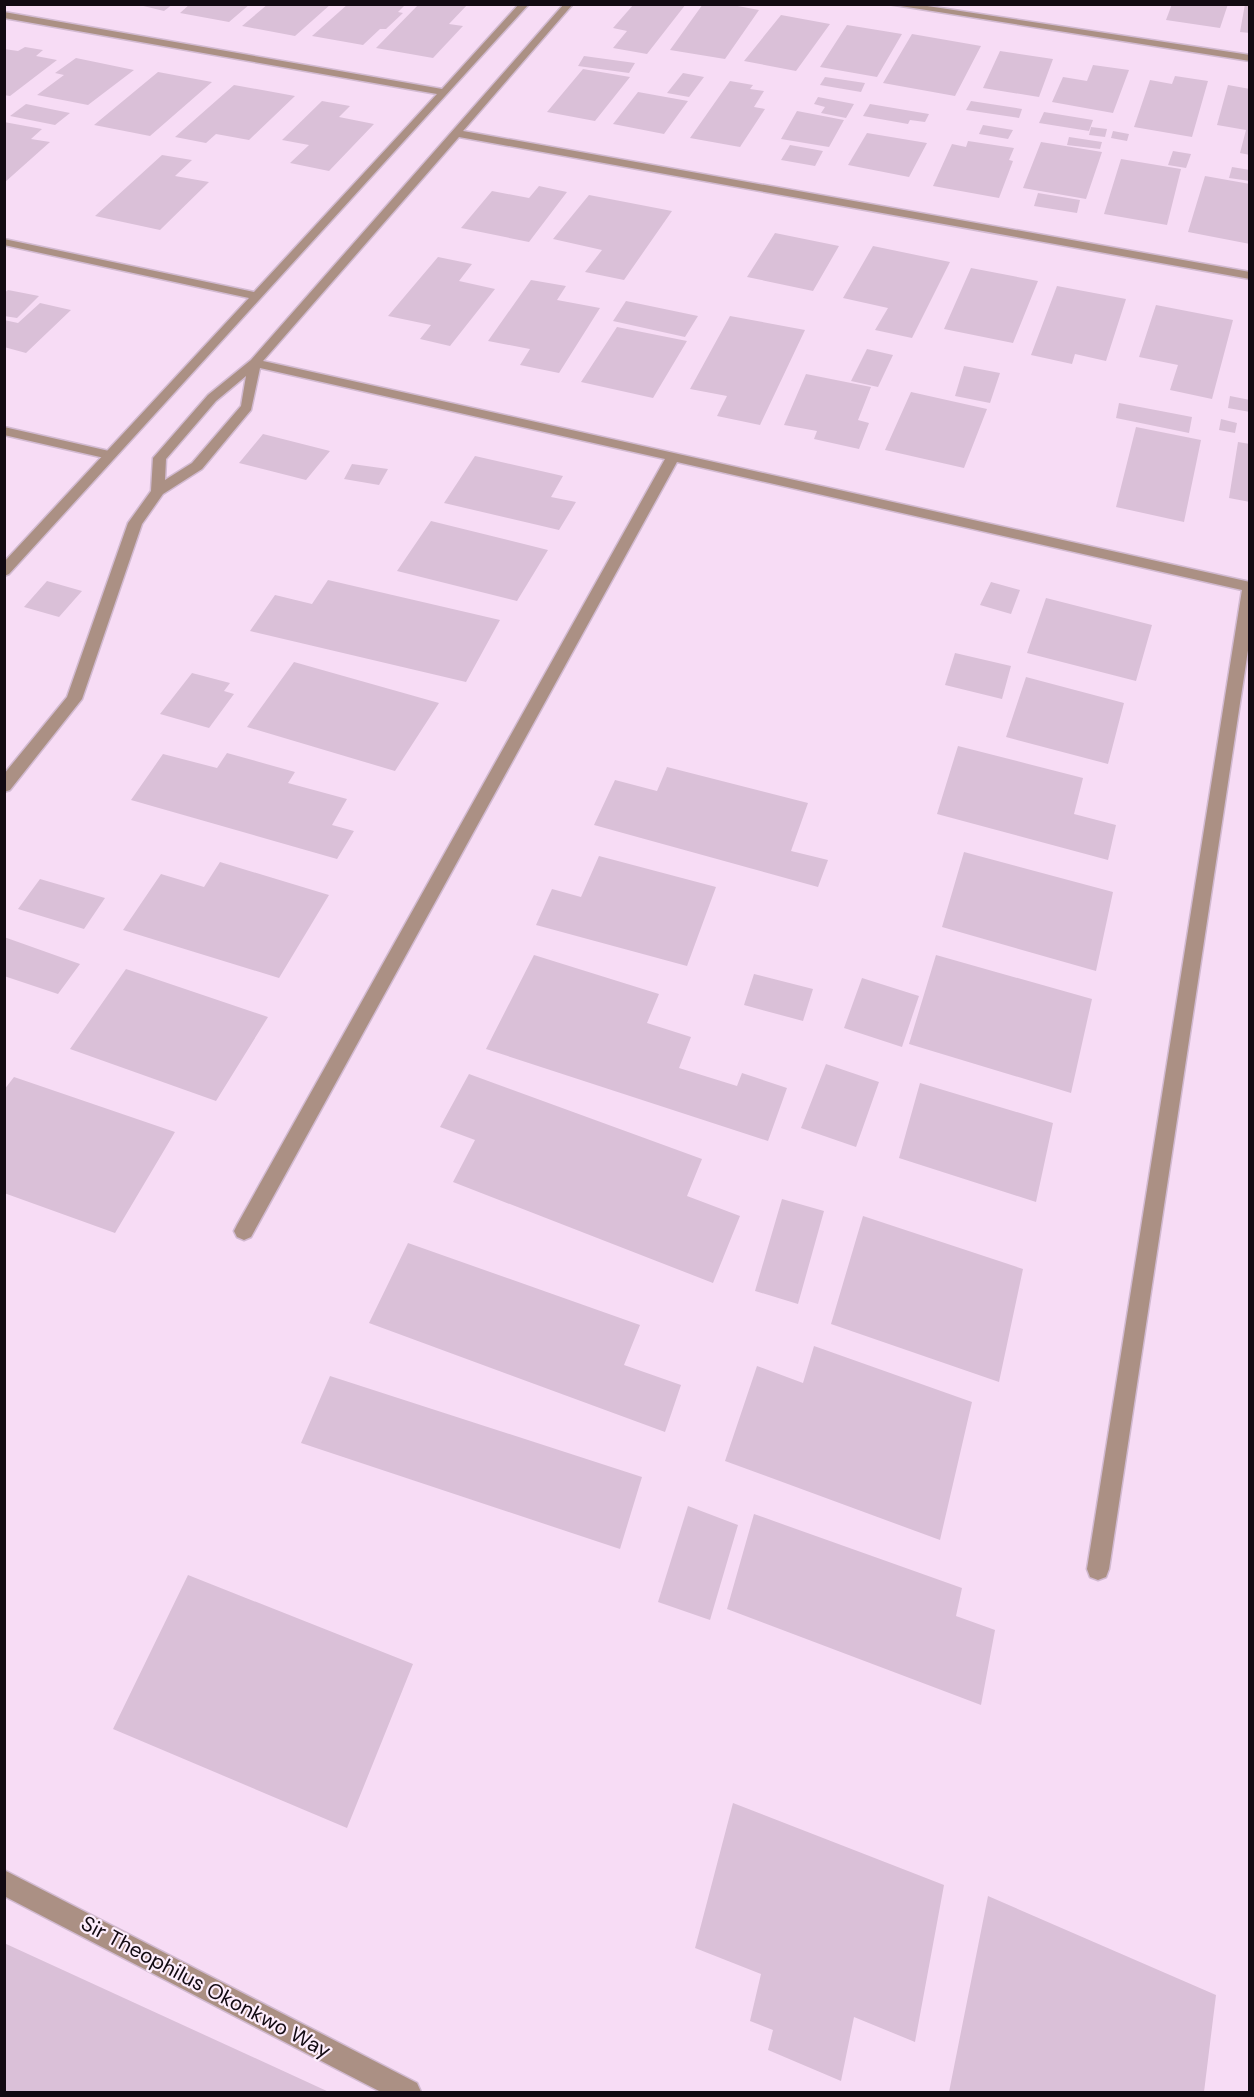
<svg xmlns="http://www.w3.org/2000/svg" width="1254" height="2097" viewBox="0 0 1254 2097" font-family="'DM Sans',sans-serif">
  <rect width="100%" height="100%" fill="#f7dcf5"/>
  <!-- building -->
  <path fill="#dac0d8" d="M 135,4 L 173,4 L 164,11 Z
    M 190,4 L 250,4 L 229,22 L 180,13 Z
    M 268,4 L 331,4 L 295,36 L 242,26 Z
    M 348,4 L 406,4 L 398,12 L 403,13 L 386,29 L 380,29 L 363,45 L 312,36 Z
    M 419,4 L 468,4 L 449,24 L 463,26 L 433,58 L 376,48 Z
    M 634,4 L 686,4 L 647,54 L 613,48 L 627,31 L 613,28 Z
    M 703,4 L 727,4 L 759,10 L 725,59 L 670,50 Z
    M 1172,4 L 1228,4 L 1220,28 L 1166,20 Z
    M 1245,4 L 1250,4 L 1250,33 L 1240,32 Z
    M 781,15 L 830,24 L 796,71 L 744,61 Z
    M 847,25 L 902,34 L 877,77 L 820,67 Z
    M 912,34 L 981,46 L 955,96 L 883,83 Z
    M 25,47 L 43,50 L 36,56 L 57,60 L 10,96 L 4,95 L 4,49 L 18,51 Z
    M 1000,51 L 1053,59 L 1039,97 L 983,88 Z
    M 584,56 L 635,63 L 629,73 L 578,66 Z
    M 76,58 L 134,70 L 88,105 L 37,95 L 64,75 L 55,73 Z
    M 1093,65 L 1129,70 L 1113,113 L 1052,102 L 1063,77 L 1087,81 Z
    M 583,69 L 630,77 L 595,121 L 547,112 Z
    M 158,72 L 212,82 L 150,136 L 94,125 Z
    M 683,73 L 704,77 L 689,97 L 667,93 Z
    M 1175,76 L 1208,81 L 1192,137 L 1134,127 L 1150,80 L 1172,84 Z
    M 825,77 L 865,83 L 861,92 L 820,85 Z
    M 730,81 L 753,85 L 750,89 L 764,91 L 754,107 L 765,109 L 740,147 L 690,138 Z
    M 234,85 L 295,96 L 249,140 L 216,134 L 206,143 L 175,137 Z
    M 1228,85 L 1250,89 L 1250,155 L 1240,153 L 1246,130 L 1217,125 Z
    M 638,92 L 688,101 L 664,134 L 613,124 Z
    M 818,97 L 854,104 L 846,118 L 821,113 L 825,107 L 814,104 Z
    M 322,101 L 350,106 L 339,117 L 374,124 L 329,171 L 290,163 L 309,145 L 282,140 Z
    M 971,101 L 1022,109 L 1019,118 L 966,110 Z
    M 26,104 L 70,113 L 55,125 L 10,116 Z
    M 870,104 L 929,114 L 925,122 L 910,120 L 908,124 L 863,116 Z
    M 797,111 L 844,120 L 829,147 L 781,139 Z
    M 1044,112 L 1093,120 L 1089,131 L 1039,123 Z
    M 4,122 L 42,129 L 31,139 L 50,142 L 4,183 Z
    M 983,125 L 1013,130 L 1008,139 L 979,134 Z
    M 1091,127 L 1107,129 L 1105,137 L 1089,135 Z
    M 1113,131 L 1129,134 L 1127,141 L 1111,138 Z
    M 867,133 L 927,143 L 909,177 L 848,165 Z
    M 1069,137 L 1102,142 L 1100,149 L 1067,145 Z
    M 968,141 L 1014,148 L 1009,160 L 1013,161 L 999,198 L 933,186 L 952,144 L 966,147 Z
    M 1041,142 L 1102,152 L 1086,199 L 1023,188 Z
    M 790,145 L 823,151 L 815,166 L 781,160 Z
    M 1173,151 L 1191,154 L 1186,168 L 1168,165 Z
    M 162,155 L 192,160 L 175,176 L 209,182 L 160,230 L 95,216 Z
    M 1121,159 L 1181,169 L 1167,225 L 1104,214 Z
    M 1232,167 L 1250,170 L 1250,181 L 1229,178 Z
    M 1205,176 L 1250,184 L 1250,244 L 1188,232 Z
    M 539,186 L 567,192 L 529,242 L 461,228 L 492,191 L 529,198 Z
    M 1038,193 L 1080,200 L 1077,213 L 1034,206 Z
    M 589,195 L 672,211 L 624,280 L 585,272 L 602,250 L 553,239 Z
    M 775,233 L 839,246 L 813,291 L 747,277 Z
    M 873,246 L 950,262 L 912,338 L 875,330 L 888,308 L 843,298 Z
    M 438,257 L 472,264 L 459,281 L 495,289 L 450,346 L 420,339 L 431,325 L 388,316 Z
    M 971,268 L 1038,281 L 1013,343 L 944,329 Z
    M 531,280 L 566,286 L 557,300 L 600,308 L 559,373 L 520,365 L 530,349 L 488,341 Z
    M 1057,286 L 1126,299 L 1106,361 L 1075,354 L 1072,364 L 1031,355 Z
    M 8,290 L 39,296 L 17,318 L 4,316 L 4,293 Z
    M 626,301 L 698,316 L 685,337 L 613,321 Z
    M 40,303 L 71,310 L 26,353 L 4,347 L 4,320 L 18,323 Z
    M 1156,305 L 1233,320 L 1212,399 L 1170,390 L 1178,365 L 1139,357 Z
    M 730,316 L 805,330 L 760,425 L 717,416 L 727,396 L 690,389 Z
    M 617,327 L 687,341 L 653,398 L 581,382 Z
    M 867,349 L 893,355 L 878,387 L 851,381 Z
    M 964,366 L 1000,373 L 990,403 L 955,396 Z
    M 806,374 L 871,387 L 858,420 L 869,423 L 859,449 L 814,439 L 817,431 L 784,425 Z
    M 911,392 L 987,409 L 964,468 L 885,450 Z
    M 1230,396 L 1250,400 L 1250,412 L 1228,408 Z
    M 1119,403 L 1192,417 L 1189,433 L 1116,418 Z
    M 1221,419 L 1237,423 L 1235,433 L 1219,430 Z
    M 1136,427 L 1201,440 L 1184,522 L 1116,507 Z
    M 263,434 L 330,451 L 306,480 L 239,463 Z
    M 1238,442 L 1250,444 L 1250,502 L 1229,498 Z
    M 475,456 L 563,476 L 551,497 L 576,502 L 559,530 L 444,503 Z
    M 352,464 L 388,469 L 379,485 L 344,479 Z
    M 431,521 L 548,550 L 517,601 L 397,571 Z
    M 328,580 L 500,620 L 466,682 L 250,631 L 275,595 L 312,604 Z
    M 47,581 L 82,591 L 59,617 L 24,607 Z
    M 991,582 L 1020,590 L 1011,614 L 980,605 Z
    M 1046,598 L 1152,625 L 1136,681 L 1027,653 Z
    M 955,653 L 1011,666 L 1002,699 L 945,685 Z
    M 294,662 L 439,703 L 395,771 L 247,727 Z
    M 192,673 L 230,683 L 224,691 L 234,694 L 209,728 L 160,714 Z
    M 1026,677 L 1124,703 L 1108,764 L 1006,737 Z
    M 958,746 L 1083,778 L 1074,814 L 1116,825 L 1108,860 L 937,814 Z
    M 227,753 L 295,772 L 288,783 L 347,799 L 332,825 L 354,831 L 337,859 L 131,800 L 163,754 L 217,768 Z
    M 667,767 L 808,803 L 791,851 L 828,860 L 818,887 L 594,825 L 615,780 L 657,791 Z
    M 964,852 L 1113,892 L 1096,971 L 942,927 Z
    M 599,856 L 716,887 L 687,966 L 536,925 L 552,889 L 581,897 Z
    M 220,862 L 329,895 L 279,978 L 123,930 L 161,874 L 204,887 Z
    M 40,879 L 105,898 L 84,929 L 18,909 Z
    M 4,937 L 80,964 L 58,994 L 4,976 Z
    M 534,955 L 659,994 L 647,1023 L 691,1037 L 679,1068 L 737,1086 L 742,1073 L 787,1088 L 768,1141 L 486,1049 Z
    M 936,955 L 1092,999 L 1071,1093 L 909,1044 Z
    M 126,969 L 268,1017 L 216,1101 L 70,1049 Z
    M 754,974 L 813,989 L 803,1021 L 744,1005 Z
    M 862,978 L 919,996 L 902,1047 L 844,1028 Z
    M 826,1064 L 879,1082 L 856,1147 L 801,1128 Z
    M 469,1074 L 702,1159 L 687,1196 L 740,1216 L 713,1283 L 453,1182 L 475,1140 L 440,1127 Z
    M 14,1077 L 175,1132 L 115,1233 L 4,1193 L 4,1090 Z
    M 920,1083 L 1053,1123 L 1036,1202 L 899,1158 Z
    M 782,1199 L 824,1211 L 798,1304 L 755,1291 Z
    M 863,1216 L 1023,1269 L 999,1382 L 831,1324 Z
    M 408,1243 L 640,1325 L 624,1365 L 681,1385 L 665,1432 L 369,1323 Z
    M 814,1346 L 972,1402 L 940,1540 L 725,1461 L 757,1366 L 803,1383 Z
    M 330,1376 L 642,1477 L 620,1549 L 301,1443 Z
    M 688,1506 L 738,1525 L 710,1620 L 658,1602 Z
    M 754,1514 L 962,1588 L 956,1616 L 995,1630 L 981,1705 L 727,1609 Z
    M 188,1575 L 413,1664 L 347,1828 L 113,1729 Z
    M 733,1803 L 944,1885 L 915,2042 L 854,2017 L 841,2081 L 768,2050 L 773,2030 L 750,2021 L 761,1974 L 695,1948 Z
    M 988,1896 L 1216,1995 L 1204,2092 L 949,2092 Z
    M 4,1943 L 329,2092 L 4,2092 Z"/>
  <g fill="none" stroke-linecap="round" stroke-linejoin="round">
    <!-- lane casing -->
    <g stroke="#d2bad1" stroke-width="3">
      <path id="lane" d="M 4,427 L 109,451 L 116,455 L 109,459 L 4,435 Z"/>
    </g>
    <!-- street casing -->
    <g stroke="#d2bad1" stroke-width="3">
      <path id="street" d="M 519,4 L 529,4 L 9,574 L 4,576 L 4,562 L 249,298 L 4,245 L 4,239 L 254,292 L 437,94 L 4,18 L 4,12 L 442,89 Z
        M 564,4 L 573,4 L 463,131 L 1250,272 L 1250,279 L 459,137 L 263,361 L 1250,582 L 1250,637 L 1109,1569 L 1106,1577 L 1098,1580 L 1090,1577 L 1087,1569 L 1242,590 L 677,462 L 251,1237 L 244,1240 L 237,1237 L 234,1231 L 237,1225 L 665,459 L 260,368 L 251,410 L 202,469 L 163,494 L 142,524 L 82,699 L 10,790 L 4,792 L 4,774 L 67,697 L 128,523 L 151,491 L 153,458 L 208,395 L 251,360 ZM 246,376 L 241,406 L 192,463 L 165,480 L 166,459 L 216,401 Z
        M 888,4 L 914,4 L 1250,55 L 1250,61 Z
        M 4,1870 L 417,2083 L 421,2092 L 381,2092 L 4,1896 Z"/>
    </g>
    <!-- lane -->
    <use href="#lane" fill="#ab9084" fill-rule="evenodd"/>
    <!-- street -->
    <use href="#street" fill="#ab9084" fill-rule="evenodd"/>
  </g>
  <g text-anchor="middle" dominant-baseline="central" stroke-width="4.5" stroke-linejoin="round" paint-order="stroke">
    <!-- near-street labels -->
    <g font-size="21" fill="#120a12" stroke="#fdedfc">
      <text transform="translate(206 1987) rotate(28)">Sir Theophilus Okonkwo Way</text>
    </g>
  </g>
  <!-- border -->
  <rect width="1254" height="2097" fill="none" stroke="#120a12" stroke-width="12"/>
</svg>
